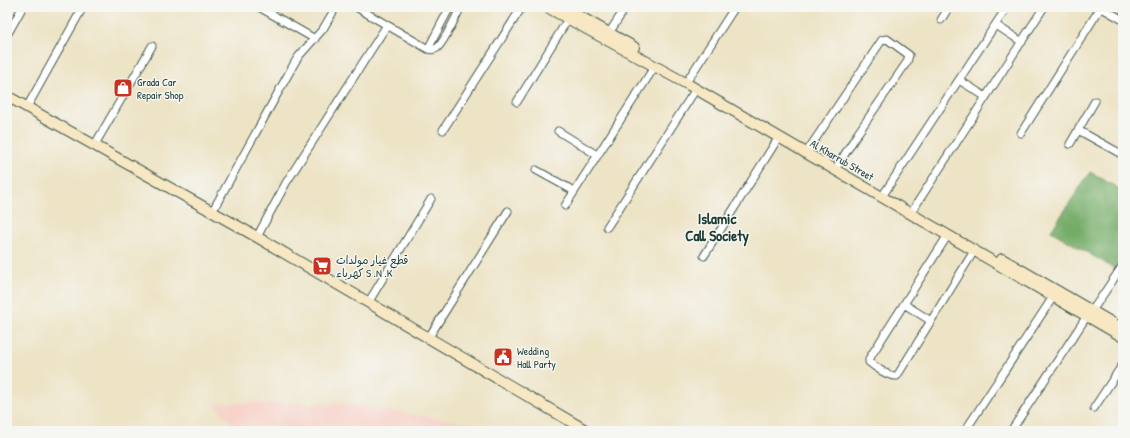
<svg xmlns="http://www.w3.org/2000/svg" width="1130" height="438" viewBox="0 0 1130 438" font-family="'Patrick Hand','Playpen Sans Arabic',sans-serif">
  <rect width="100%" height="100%" fill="#f6f6f2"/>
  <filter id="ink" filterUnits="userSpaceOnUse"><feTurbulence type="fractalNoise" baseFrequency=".025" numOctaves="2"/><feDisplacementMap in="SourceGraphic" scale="8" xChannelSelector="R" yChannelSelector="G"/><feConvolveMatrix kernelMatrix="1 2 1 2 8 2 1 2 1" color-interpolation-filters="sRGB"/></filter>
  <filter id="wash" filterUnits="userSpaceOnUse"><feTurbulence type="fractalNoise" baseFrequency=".012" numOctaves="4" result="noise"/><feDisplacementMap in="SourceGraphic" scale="16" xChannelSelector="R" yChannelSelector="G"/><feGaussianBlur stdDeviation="0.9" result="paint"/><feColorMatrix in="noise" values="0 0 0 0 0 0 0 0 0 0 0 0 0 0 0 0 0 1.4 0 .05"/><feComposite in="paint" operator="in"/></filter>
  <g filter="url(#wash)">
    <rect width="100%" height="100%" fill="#ede3c5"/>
    <!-- built -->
    <path fill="#f7d1c8" d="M 213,403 L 340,403 L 517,431 L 239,431 Z"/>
    <!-- forest -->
    <path fill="#75ac68" stroke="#4a744e" d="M 1090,172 L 1123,191 L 1123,256 L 1115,269 L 1051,231 Z"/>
  </g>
  <g filter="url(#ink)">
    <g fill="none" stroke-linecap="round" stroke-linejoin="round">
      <!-- street casing -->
      <g stroke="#3e564a" stroke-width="9">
        <path id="street" d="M 259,7 L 315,39
          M 356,7 L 428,49 L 450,7
          M 1100,7 L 1123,20
          M 941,20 L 949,7
          M 996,25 L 1022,42
          M 609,33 L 626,7
          M 7,35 L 21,10
          M 428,49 C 431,50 434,50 437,48 C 444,43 456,16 461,7
          M 689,78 L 735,7
          M 959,80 L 986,97
          M 517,102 L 568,19
          M 27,107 L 83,7
          M 443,130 L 522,7
          M 1078,130 L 1123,155
          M 558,131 L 597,155
          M 1021,133 L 1101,7
          M 1070,144 L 1095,101
          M 94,146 L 152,46
          M 806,153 L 882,40 L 887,39 L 909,55 L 907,62 L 858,133 L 838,165
          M 536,170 L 574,191
          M 885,192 L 1007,7
          M 565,206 L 655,66
          M 914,208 L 1044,7
          M 212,212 L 295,62 L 299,56 L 323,29 L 336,7
          M 607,227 L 696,89
          M 948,235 L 869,359 L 869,362 C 875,367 889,377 897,376 L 974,251
          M 257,237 L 286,183 L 387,25
          M 704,256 L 779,137
          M 368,303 L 431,199
          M 904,304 L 931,321
          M 1092,311 L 1123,265
          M 429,337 L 508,211
          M 1094,408 L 1123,364
          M 965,431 L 1053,297
          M 1011,431 L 1087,316"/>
      </g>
      <!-- secondary casing -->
      <g stroke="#3e564a" stroke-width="12">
        <path id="secondary" d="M 547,7 L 689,85 L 1123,337
          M 563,7 L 634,47
          M 7,96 L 257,237 L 587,431
          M 1002,259 L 1123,329"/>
      </g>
      <!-- street -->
      <use href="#street" stroke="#fff" stroke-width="7"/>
      <!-- secondary -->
      <use href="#secondary" stroke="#f7e8c3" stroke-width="10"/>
    </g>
  </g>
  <!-- icons -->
  <defs>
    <g id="shop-square" transform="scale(1)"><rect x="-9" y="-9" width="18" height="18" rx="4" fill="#c8321e" stroke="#f6f6f2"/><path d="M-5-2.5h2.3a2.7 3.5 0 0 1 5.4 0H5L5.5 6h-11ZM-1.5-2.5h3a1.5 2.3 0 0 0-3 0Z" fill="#fff"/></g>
    <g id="supermarket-square" transform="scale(1)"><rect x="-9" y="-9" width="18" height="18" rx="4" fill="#c8321e" stroke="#f6f6f2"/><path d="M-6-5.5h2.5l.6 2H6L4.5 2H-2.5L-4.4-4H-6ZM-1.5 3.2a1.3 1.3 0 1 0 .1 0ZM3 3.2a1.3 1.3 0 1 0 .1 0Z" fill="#fff"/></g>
    <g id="civic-square" transform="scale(1)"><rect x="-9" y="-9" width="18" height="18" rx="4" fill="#c8321e" stroke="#f6f6f2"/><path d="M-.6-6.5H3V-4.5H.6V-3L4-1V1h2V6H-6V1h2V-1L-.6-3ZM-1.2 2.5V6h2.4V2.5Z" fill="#fff"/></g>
  </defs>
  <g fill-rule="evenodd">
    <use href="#shop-square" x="123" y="88"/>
    <use href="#supermarket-square" x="322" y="266"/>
    <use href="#civic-square" x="503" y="357"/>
  </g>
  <g text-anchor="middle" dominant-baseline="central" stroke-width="3" stroke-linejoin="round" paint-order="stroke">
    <!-- poi labels -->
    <g font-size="11" fill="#1f3d34" stroke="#f6f6f2" text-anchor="start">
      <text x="137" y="82">Grada Car<tspan x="137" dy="13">Repair Shop</tspan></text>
      <text x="336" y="260">قطع غيار مولدات<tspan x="336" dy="13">كهرباء S .N .K</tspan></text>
      <text x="517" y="351">Wedding<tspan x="517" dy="13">Hall Party</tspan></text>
    </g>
    <!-- street labels -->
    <g font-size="11" fill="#1f3d34" stroke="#f6f6f2">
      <text transform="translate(842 160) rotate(30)">Al Kharrub Street</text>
    </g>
    <!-- district labels -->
    <g font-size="15" font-weight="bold" fill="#1f3d34" stroke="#f6f6f2">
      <text x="717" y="218">Islamic<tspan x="717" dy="17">Call Society</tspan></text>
    </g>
  </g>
  <!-- margin -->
  <rect width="1130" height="438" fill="none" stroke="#f6f6f2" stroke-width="24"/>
</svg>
